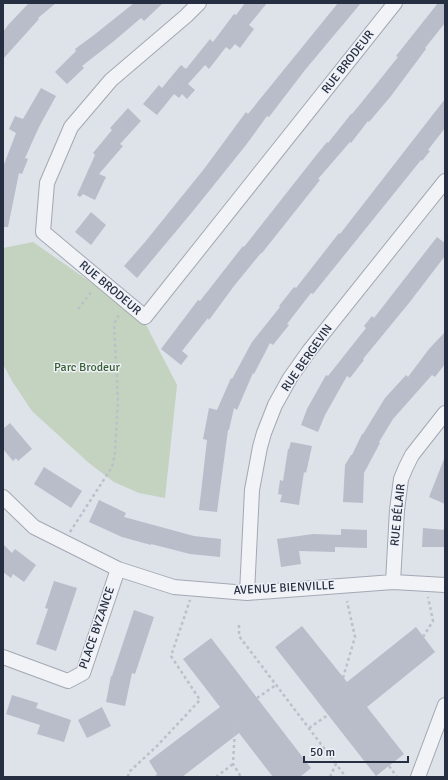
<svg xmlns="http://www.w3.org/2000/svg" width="448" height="780" viewBox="0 0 448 780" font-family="Signika,sans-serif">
  <rect width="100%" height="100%" fill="#dee2e9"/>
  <!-- green -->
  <path fill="#c3d3bf" d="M 33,242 L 143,319 L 177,385 L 165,498 L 139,493 L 114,482 L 89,463 L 32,411 L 12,381 L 3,364 L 3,248 Z"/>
  <!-- building -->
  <path fill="#b8bdc9" d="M 29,3 L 56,3 L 38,18 L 39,19 L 3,59 L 3,32 L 8,25 Z
    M 134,3 L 163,3 L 144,21 L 141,18 L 114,41 L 82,66 L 84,68 L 67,84 L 55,72 L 76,51 L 75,49 L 94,35 Z
    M 245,3 L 267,3 L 249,25 L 254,29 L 240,48 L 235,44 L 230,50 L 226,47 L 209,69 L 205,65 L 188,84 L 195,90 L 187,99 L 182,94 L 179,98 L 174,94 L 157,115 L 143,104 L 159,85 L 162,88 L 181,65 L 186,69 L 210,39 L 213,42 L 234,14 L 236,15 Z
    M 338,3 L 361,3 L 305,70 L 269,117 L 267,116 L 246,145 L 193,211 L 137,278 L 124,266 L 145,242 L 204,169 L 246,112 L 248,114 Z
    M 438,3 L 445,3 L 445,23 L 425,48 L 426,49 L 391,96 L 369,122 L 368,121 L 351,143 L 350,142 L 318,179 L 320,180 L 262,253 L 261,253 L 234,286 L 209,320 L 208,318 L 182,351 L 188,356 L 181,365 L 161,349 L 198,300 L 200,301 L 243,246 L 244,247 L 314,158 L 327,142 L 328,143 L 351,114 L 352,114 L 370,92 L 398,57 L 396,56 Z
    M 41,88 L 56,96 L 39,127 L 25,158 L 28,159 L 22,174 L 19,173 L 8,227 L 3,227 L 3,167 L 16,133 L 9,129 L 15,116 L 23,119 Z
    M 445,99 L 445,128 L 428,150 L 430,151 L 422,161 L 421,160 L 313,294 L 311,293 L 287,324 L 289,325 L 273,345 L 270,343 L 254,374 L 253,373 L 237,410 L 234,408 L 229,430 L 228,430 L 217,512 L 199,510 L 207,440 L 203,439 L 209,408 L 217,410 L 231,378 L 232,379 L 252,342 L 280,307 L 279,306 L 294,287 L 296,288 L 339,233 L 340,234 Z
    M 128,108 L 141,121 L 120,144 L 123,146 L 99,174 L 106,177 L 95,200 L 83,194 L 80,197 L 77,195 L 95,155 L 93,153 L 112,130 L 110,128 Z
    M 91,212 L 106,225 L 91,245 L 75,232 Z
    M 437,237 L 445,243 L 445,256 L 409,303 L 363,359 L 364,360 L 350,378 L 347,376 L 325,415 L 318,432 L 301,425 L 307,409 L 326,375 L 328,376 L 366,328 L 364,326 L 372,316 L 374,318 Z
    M 445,332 L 445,364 L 435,377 L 432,375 L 393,419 L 379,442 L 380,443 L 364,473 L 363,503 L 343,502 L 345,465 L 351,455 L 352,455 L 362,434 L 363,434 L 385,398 L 406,375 L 408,377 L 429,349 Z
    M 10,423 L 32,449 L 18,461 L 16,458 L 13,461 L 3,449 L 3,429 Z
    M 291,442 L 312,446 L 306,473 L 304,472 L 299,505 L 280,502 L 282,495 L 278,494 L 280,480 L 283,481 L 288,449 L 289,449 Z
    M 444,459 L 445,460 L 445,504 L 429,497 Z
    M 44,467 L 82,491 L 71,508 L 34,484 Z
    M 99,500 L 126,513 L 124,517 L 194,536 L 221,539 L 220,557 L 190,554 L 151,544 L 151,545 L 122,537 L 89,522 Z
    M 423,528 L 445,530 L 445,547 L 422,547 Z
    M 341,529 L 367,530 L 367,548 L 335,547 L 335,552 L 299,551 L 301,564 L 281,567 L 277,539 L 313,534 L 341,535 Z
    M 3,544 L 12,553 L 15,549 L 36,565 L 24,582 L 13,574 L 11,578 L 3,572 Z
    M 54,581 L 77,588 L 56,651 L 36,644 L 48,609 L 45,608 Z
    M 134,610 L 154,617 L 135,674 L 132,673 L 125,706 L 106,702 L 111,676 L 112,676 Z
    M 302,626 L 347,682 L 416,627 L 435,652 L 367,707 L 404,754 L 376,776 L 275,647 Z
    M 211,638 L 311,768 L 300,777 L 273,777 L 239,733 L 182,777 L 159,777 L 149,761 L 220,707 L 183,659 Z
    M 12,695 L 38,703 L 36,708 L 71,720 L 64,742 L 37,734 L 40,725 L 6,714 Z
    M 102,707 L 111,726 L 87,738 L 78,720 Z"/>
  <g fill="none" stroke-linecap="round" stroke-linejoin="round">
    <!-- minor casing -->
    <g stroke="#a3a8b3" stroke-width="16">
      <path id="minor" d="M 199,3 L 186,16 L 111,80 L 71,127 L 47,183 L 43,232 L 145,317 L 395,3
        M 3,497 L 34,527 L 118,569 L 174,587 L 247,593 L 393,582 L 445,585
        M 393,582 L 397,510 L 401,479 L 406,467 L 412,455 L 445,413
        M 247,593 L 252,490 L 260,447 L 264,433 L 275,405 L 290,378 L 309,351 L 445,181
        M 3,657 L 68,681 L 83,673 L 118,569
        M 418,777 L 445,705"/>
    </g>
    <!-- path -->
    <path stroke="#bcc0c8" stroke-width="2.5" stroke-dasharray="3 3" stroke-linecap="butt" d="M 78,309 L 92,291
      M 70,532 L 112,467 L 115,453 L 118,401 L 114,324 L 120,313
      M 239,625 L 239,636 L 336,764
      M 423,637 L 433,621 L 428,597
      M 343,678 L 355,637 L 347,601
      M 257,698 L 276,685
      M 235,727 L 233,764 L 241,777
      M 309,728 L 328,715
      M 389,766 L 397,777
      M 128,777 L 129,772 L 157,746 L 200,700 L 171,656 L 190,600
      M 156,777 L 158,775
      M 216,777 L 233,764
      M 330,777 L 336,764 L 346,777"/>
    <!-- minor -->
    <use href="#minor" stroke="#f1f3f7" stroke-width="14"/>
  </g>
  <g text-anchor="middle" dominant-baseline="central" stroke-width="3" stroke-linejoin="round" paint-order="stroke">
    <!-- street labels -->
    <g font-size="12" fill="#262e41" stroke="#eef1f6">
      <text transform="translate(348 62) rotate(-52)">RUE BRODEUR</text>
      <text transform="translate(110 288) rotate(40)">RUE BRODEUR</text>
      <text transform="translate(307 358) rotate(-55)">RUE BERGEVIN</text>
      <text transform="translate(398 515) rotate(-84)">RUE BÉLAIR</text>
      <text transform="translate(284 588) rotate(-3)">AVENUE BIENVILLE</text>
      <text transform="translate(97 628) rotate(-71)">PLACE BYZANCE</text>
    </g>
    <!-- park labels -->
    <g font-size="12" fill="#385e33" stroke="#eef1f6">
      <text x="87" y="367">Parc Brodeur</text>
    </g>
  </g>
  <!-- border -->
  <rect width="448" height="780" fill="none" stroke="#262e41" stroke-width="8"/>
  <!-- scale -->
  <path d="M304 756v6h104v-6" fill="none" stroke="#262e41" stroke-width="2"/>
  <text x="310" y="756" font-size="12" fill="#262e41" stroke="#eef1f6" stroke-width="3" paint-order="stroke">50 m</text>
</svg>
